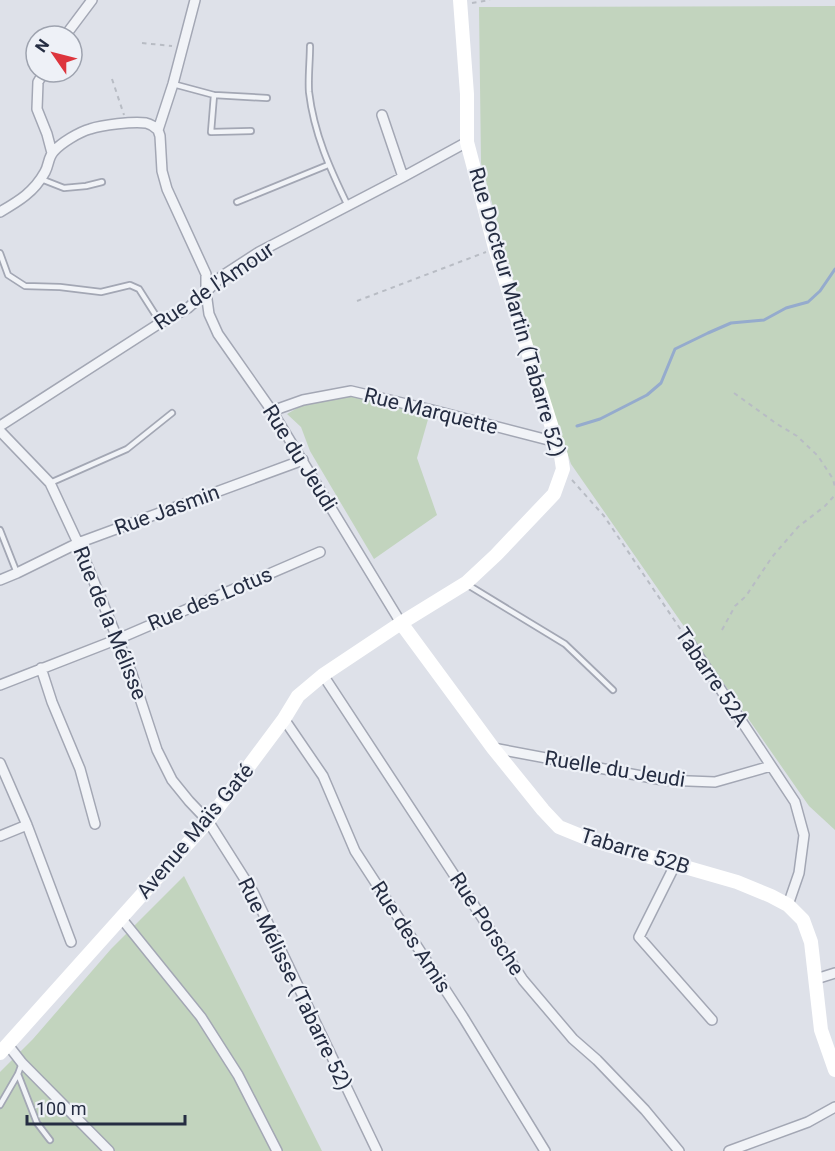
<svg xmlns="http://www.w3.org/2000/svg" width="835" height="1151" viewBox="0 0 835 1151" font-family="Roboto,sans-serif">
  <rect width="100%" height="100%" fill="#dee1e9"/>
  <!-- green -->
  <path fill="#c2d4be" d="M 835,6 L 835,830 L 809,806 L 571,464 L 530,341 L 481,163 L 479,7 Z
    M 356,396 L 429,416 L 417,458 L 437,515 L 374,559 L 310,451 L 301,427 L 287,414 L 306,403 Z
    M 184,876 L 322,1151 L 0,1151 L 0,1072 L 33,1039 L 111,949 Z"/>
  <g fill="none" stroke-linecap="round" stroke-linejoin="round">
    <!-- stream -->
    <path stroke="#95abcd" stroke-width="3" d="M 577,426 L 600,419 L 647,395 L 661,383 L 675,349 L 708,333 L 731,323 L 764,320 L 786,308 L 808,302 L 820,291 L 835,269"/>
    <!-- lane casing -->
    <g stroke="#a3a7b4" stroke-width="8">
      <path id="lane" d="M 310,46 C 310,61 308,77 309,92 C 314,134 330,169 348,206
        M 173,84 L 214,95 L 267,98
        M 214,95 L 211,132 L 251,131
        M 41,179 L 64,188 L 86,186 L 102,182
        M 237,202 L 328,165
        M 0,253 L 8,275 L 25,286 L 60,287 L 101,292 L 130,285 L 139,289 L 160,322
        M 50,483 L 127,449 L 172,413
        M 0,530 L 17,573
        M 468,585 L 565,644 L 613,690
        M 18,1074 L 37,1123 L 50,1140
        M 0,1105 L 18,1074 L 22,1063"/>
    </g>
    <!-- street casing -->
    <g stroke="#a3a7b4" stroke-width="12">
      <path id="street" d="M 195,0 L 173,84 L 158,130 L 160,136 L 162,171 L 167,189 L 206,274 L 206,292 L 209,314 L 218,334 L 272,411 L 401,623
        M 65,36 L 92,0
        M 44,72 L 38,82 L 37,109 L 47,134 L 52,153
        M 382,115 L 403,177
        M 0,212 C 19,201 34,192 45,172 C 49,165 48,157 54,151 C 61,143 79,132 90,129 C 102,125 133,121 146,123 C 150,124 154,126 158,130
        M 272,411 L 303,400 L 351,391 L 432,410 L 556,442
        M 0,426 L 160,323 L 188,308 L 206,292 L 222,276 L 259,252 L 403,177 L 467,142
        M 0,431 L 50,483 L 78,543 L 132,674 L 157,750 L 172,780 L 189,801 L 208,821 L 253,892 L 377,1151
        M 0,580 L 17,573 L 78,543 L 303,460
        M 688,640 L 795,802 L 804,835 L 799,873 L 788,905
        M 41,668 L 52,702 L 80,769 L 95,824
        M 323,675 L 523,980 L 573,1039 L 597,1060 L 645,1110 L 679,1151
        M 0,685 L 118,639 L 320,552
        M 284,719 L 323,776 L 355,851 L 463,1017 L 545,1151
        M 493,748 L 663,780 L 715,782 L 771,766
        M 0,763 L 27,825 L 71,942
        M 0,836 L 27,825
        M 675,865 L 639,937 L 712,1020
        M 121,918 L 201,1017 L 238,1075 L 277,1151
        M 816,979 L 835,973
        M 8,1045 L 22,1063 L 109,1151
        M 729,1151 L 808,1122 L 835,1107"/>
    </g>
    <!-- path -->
    <path stroke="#b8bcc4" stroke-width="2" stroke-dasharray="4.5 4.5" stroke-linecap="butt" d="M 472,3 L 490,0
      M 142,43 L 172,46
      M 112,79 L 124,115
      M 357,301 L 486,252
      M 734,393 L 777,424 L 797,436 L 818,456 L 833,479 L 835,487
      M 572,480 L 604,516 L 683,633
      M 722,630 L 735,606 L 746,596 L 772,557 L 798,527 L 825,506 L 835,495"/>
    <!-- lane -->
    <use href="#lane" stroke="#f1f3f7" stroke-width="4.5"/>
    <!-- street -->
    <use href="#street" stroke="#f1f3f7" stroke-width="9"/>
    <!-- secondary -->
    <path stroke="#fff" stroke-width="14" d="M 401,623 L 493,748 L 543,810 L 559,827 L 591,840 L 737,882 L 771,896 L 788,905 L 803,920 L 811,942 L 821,1030 L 835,1070
      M 0,1053 L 208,821 L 284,719 L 298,696 L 323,675 L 401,623 L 466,583 L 496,555 L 554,494 L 563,469 L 561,456 L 495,248 L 467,142 L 467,94 L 460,0"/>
  </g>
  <g text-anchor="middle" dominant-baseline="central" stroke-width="4.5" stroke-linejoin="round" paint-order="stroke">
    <!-- street labels -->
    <g font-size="21" fill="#252d42" stroke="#eef1f7">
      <text transform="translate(214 286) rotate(-34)">Rue de l'Amour</text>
      <text transform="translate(517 312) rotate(74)">Rue Docteur Martin (Tabarre 52)</text>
      <text transform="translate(431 411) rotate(14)">Rue Marquette</text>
      <text transform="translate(300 458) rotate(58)">Rue du Jeudi</text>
      <text transform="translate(167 510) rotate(-20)">Rue Jasmin</text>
      <text transform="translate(210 599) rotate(-23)">Rue des Lotus</text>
      <text transform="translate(110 623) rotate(68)">Rue de la Mélisse</text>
      <text transform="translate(712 677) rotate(56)">Tabarre 52A</text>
      <text transform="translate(615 769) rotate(9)">Ruelle du Jeudi</text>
      <text transform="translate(195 831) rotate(-50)">Avenue Maïs Gaté</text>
      <text transform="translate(635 851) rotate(17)">Tabarre 52B</text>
      <text transform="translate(487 924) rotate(57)">Rue Porsche</text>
      <text transform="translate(411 937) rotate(57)">Rue des Amis</text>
      <text transform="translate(295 984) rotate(64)">Rue Mélisse (Tabarre 52)</text>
    </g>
  </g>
  <!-- north arrow -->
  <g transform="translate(54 54) rotate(305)"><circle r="28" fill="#eef1f7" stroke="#9ea3af" stroke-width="1.5"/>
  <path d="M0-4.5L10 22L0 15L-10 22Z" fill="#dd353d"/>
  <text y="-9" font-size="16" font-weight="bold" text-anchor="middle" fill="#252d42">N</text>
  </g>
  <!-- scale -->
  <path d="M27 1115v9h158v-9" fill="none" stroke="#252d42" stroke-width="3"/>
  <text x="36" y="1115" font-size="18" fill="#252d42" stroke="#eef1f7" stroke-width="4.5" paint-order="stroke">100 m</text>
</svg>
